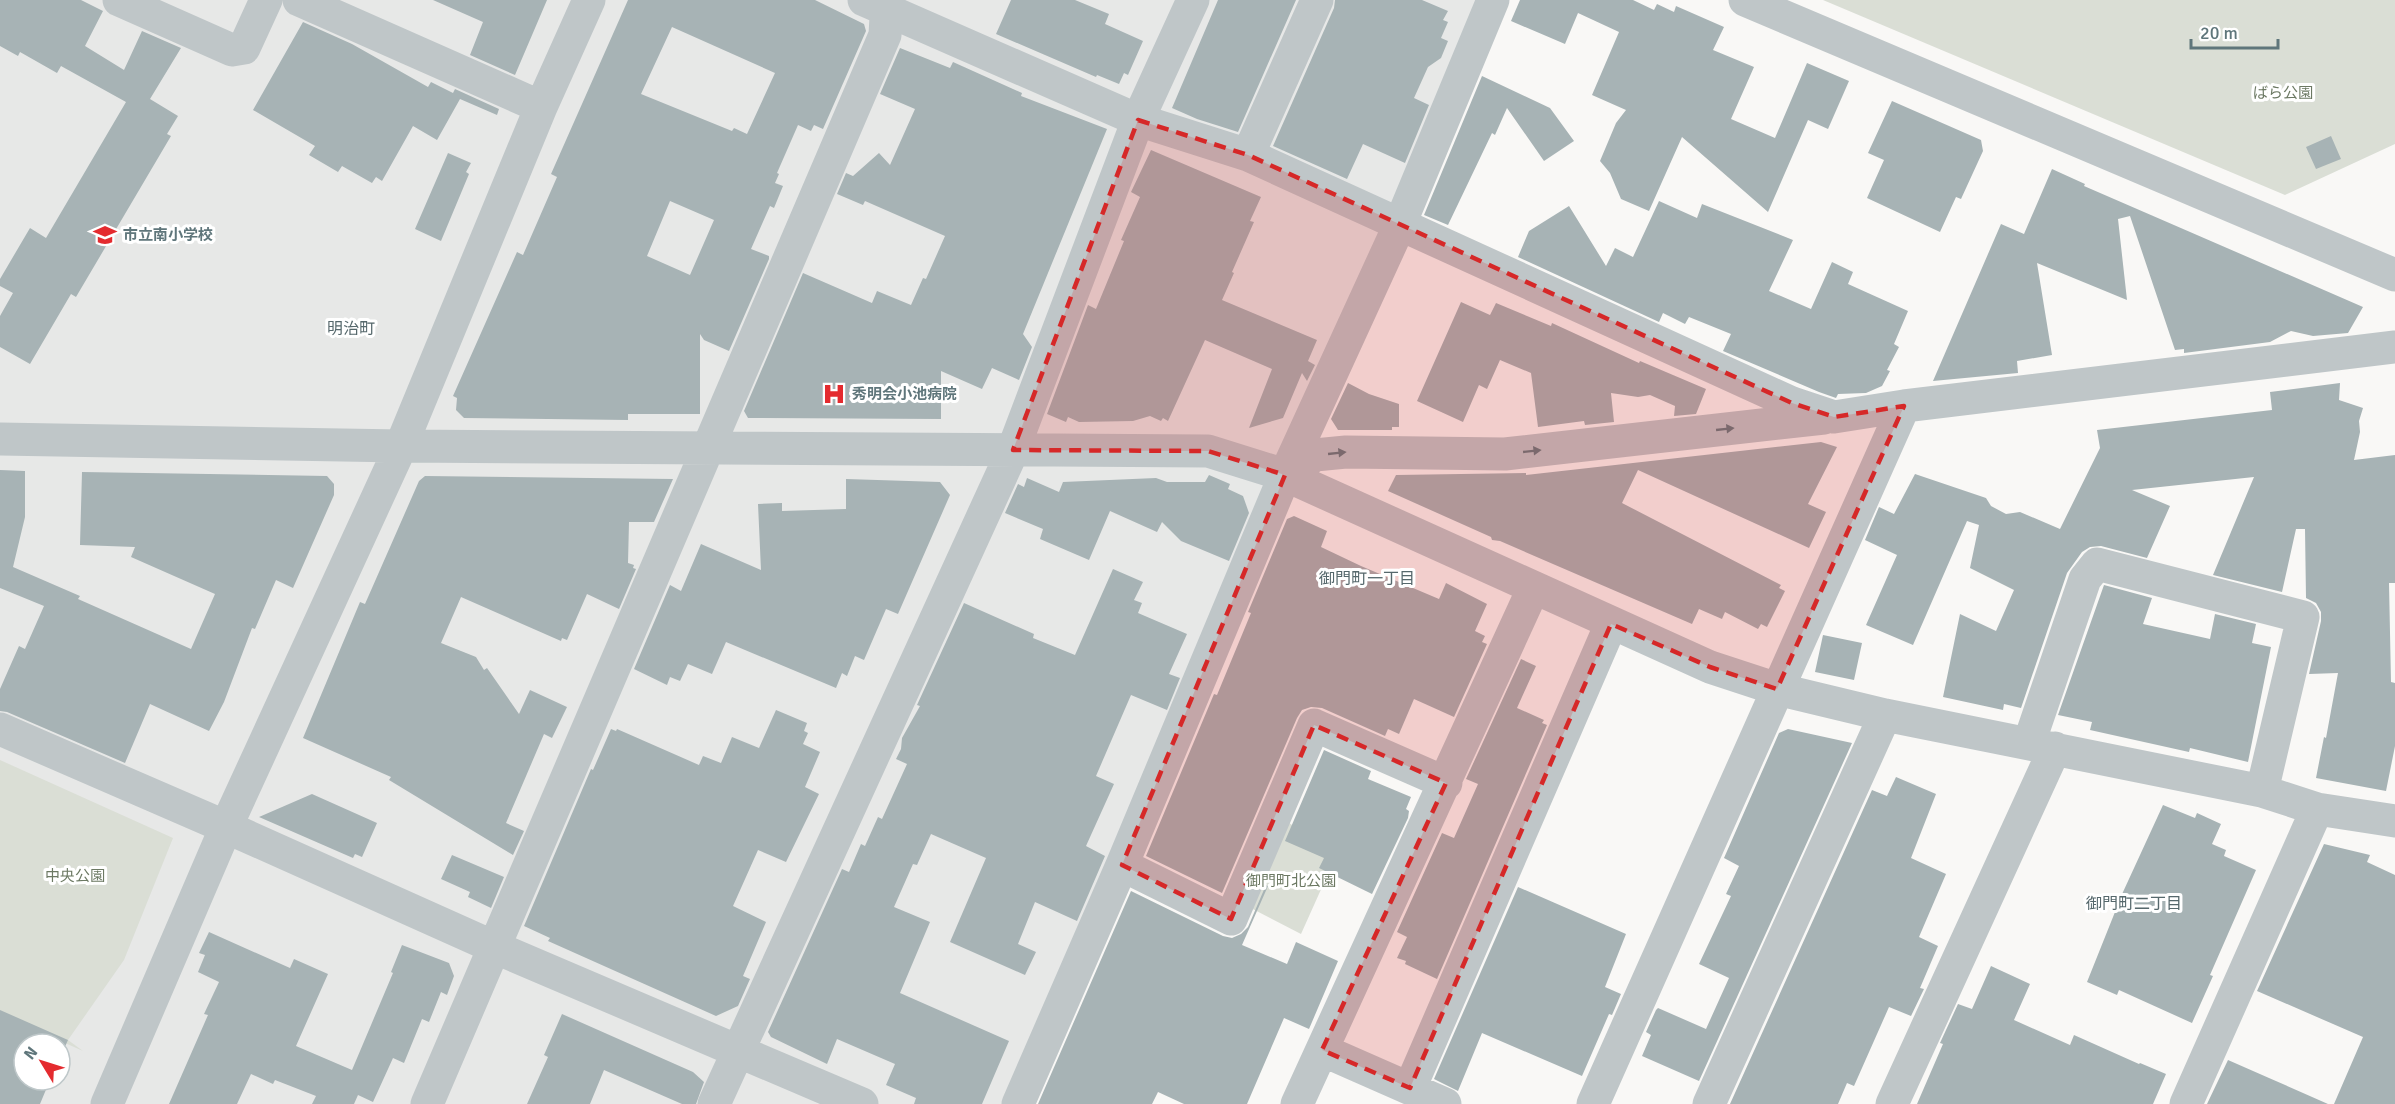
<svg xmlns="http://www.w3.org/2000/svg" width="2395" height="1104" viewBox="0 0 2395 1104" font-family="Signika,'Noto Sans JP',sans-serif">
  <rect width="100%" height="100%" fill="#f9f8f6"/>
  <!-- built -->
  <path fill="#e7e8e7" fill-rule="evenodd" d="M 0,0 L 1482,0 L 1003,1104 L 0,1104 ZM 24,1044 L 60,1044 L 60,1080 L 24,1080 Z"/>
  <!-- green -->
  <path fill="#daded5" d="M 1823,0 L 2395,0 L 2395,144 L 2285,195 Z
    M 0,760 L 173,838 L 124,960 L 68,1040 L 83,1051 L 0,1014 Z
    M 1285,820 L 1336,856 L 1301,934 L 1245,905 Z"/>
  <!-- building -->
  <path fill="#a7b3b5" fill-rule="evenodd" d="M 0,0 L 81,0 L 103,11 L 85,46 L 124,70 L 142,31 L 181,48 L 150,99 L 178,116 L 167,134 L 171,136 L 76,297 L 71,294 L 30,364 L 0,347 L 0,316 L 13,293 L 0,286 L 0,279 L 30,228 L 46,238 L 126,102 L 61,66 L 57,73 L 20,52 L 18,56 L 0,46 Z
    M 433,0 L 547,0 L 515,75 L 470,55 L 483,22 Z
    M 628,0 L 815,0 L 864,24 L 866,31 L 823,129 L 814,125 L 811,131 L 798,125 L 777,173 L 779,174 L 775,183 L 783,186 L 774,208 L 770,206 L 751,249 L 769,256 L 769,259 L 729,351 L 704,340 L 700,334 L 700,414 L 628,414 L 628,420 L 464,418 L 456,410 L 457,398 L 453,396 L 517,252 L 523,255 L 557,177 L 551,174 ZM 672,27 L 775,73 L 747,134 L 734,128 L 732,131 L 641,94 ZM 670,201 L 714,220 L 690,275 L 647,256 Z
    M 1011,0 L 1075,0 L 1109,14 L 1105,24 L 1143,41 L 1128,75 L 1124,73 L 1119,84 L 1097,75 L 1096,77 L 996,34 Z
    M 1218,0 L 1296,0 L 1238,132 L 1197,119 L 1172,108 Z
    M 1335,0 L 1422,0 L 1448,11 L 1443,20 L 1448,22 L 1441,38 L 1448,41 L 1441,58 L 1428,67 L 1414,98 L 1429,105 L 1405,163 L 1363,144 L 1347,179 L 1273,146 L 1334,8 Z
    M 1520,0 L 1633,0 L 1654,10 L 1657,4 L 1674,12 L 1676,6 L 1724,27 L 1713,50 L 1754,67 L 1731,119 L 1775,138 L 1807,63 L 1849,81 L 1828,129 L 1808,120 L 1768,212 L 1682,137 L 1649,211 L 1621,199 L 1610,173 L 1600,161 L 1616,123 L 1626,110 L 1592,95 L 1619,32 L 1578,13 L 1565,44 L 1511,21 Z
    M 303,22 L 352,44 L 428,87 L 431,82 L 453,93 L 455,89 L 499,109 L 497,115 L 460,99 L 437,140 L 413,126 L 382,181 L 376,177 L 372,183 L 342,166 L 338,172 L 309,155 L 315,146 L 253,110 Z
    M 900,48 L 950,68 L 953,62 L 1022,93 L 1021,96 L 1107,129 L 1023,334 L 1032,347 L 1019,380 L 992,368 L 982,389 L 941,371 L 941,419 L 748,418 L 744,411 L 803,273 L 872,303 L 877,291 L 911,305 L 923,278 L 926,279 L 945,236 L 865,201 L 863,205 L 837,194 L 846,173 L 853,176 L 879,153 L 890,165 L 915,109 L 880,94 Z
    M 1482,76 L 1550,108 L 1574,141 L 1544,161 L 1507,108 L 1495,135 L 1492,133 L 1448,225 L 1424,215 Z
    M 1892,101 L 1981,140 L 1983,151 L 1961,199 L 1956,197 L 1940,232 L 1867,198 L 1884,160 L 1868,153 Z
    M 2331,136 L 2341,159 L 2316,169 L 2306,147 Z
    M 1151,150 L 1261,197 L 1250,221 L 1254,222 L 1232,272 L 1234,273 L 1222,300 L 1317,340 L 1308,361 L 1315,365 L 1307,381 L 1302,373 L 1283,418 L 1249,428 L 1272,369 L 1205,340 L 1168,421 L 1163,418 L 1161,421 L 1150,416 L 1133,421 L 1079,422 L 1068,417 L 1066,422 L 1047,414 L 1088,305 L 1096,309 L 1124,241 L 1121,240 L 1140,197 L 1131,192 Z
    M 448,153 L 471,163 L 466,172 L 469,174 L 441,241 L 415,229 Z
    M 2052,169 L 2085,184 L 2084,186 L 2363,307 L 2348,333 L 2313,336 L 2291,331 L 2270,342 L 2184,353 L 2184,349 L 2175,350 L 2130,216 L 2118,219 L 2127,300 L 2037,263 L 2052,355 L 2017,361 L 2018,373 L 1933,381 L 2001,224 L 2024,234 Z
    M 1659,201 L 1697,218 L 1702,204 L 1793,240 L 1769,291 L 1811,309 L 1832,262 L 1853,272 L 1848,284 L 1908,311 L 1894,344 L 1899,347 L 1887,370 L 1890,371 L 1882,386 L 1866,393 L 1838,394 L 1836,398 L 1819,392 L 1723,351 L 1731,334 L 1689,317 L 1685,324 L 1663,313 L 1659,322 L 1518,257 L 1529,231 L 1569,206 L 1606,266 L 1615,248 L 1633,257 Z
    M 1461,302 L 1490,315 L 1496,303 L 1551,326 L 1552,323 L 1639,363 L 1640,361 L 1706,389 L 1696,414 L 1674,416 L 1675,406 L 1650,395 L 1638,397 L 1611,393 L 1614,422 L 1585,425 L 1584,421 L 1538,427 L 1531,373 L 1500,360 L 1487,389 L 1479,385 L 1463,422 L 1417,401 Z
    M 1348,383 L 1369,394 L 1399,404 L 1399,427 L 1392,427 L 1392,430 L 1338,430 L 1331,419 Z
    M 2340,383 L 2339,400 L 2363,408 L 2359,421 L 2360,432 L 2354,460 L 2395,455 L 2395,583 L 2389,583 L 2391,682 L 2395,683 L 2395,746 L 2386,791 L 2316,778 L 2324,737 L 2326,738 L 2338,673 L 2309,674 L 2321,621 L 2321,612 L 2316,603 L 2306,598 L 2305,529 L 2296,529 L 2282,592 L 2213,575 L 2254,477 L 2132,490 L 2170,506 L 2147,558 L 2101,546 L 2090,547 L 2082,552 L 2067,573 L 2021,708 L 2004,704 L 2003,710 L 1943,697 L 1960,614 L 1996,631 L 2014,590 L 1970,568 L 1979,525 L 1967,521 L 1913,645 L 1866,625 L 1897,555 L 1865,540 L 1879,507 L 1894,514 L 1915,474 L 1986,498 L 1991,506 L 2006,514 L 2020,512 L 2060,529 L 2100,448 L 2097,430 L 2272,410 L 2270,392 Z
    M 1821,442 L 1837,447 L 1808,504 L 1826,512 L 1809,548 L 1638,470 L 1622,503 L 1781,585 L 1779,588 L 1785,591 L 1767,627 L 1761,624 L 1758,629 L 1725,612 L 1722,619 L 1699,609 L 1692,624 L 1500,541 L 1492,540 L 1491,537 L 1388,491 L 1396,475 L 1526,473 L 1526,475 Z
    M 0,470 L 25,471 L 25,517 L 13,567 L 80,596 L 78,599 L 191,649 L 215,594 L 131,557 L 135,547 L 80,545 L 82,472 L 327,476 L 334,484 L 334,495 L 293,588 L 276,580 L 255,629 L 252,628 L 224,702 L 209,731 L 150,704 L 125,763 L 7,712 L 0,711 L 0,689 L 19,646 L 25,649 L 44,606 L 0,588 Z
    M 1209,475 L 1230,484 L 1228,489 L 1243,496 L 1249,513 L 1229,561 L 1181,541 L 1162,522 L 1157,532 L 1110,511 L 1089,560 L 1040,539 L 1043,529 L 1005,513 L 1018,484 L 1024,487 L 1027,478 L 1059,492 L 1063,482 L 1156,478 L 1167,482 L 1205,482 Z
    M 425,476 L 673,479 L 654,522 L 629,522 L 628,563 L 634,565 L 633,568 L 636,569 L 619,609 L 587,594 L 567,640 L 562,638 L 561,641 L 461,597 L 441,643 L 476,657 L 484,670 L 487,668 L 519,714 L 530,690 L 567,707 L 552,738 L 544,734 L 506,823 L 524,831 L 513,855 L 389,780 L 391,777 L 303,738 L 360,602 L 365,604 L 419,481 Z
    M 846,479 L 940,482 L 950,495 L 898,614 L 886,609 L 864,660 L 855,656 L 847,676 L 842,673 L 836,688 L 726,642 L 712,674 L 688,664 L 680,681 L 670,677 L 667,685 L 634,669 L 670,585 L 681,591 L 701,544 L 761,570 L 758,504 L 782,503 L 782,511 L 846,509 Z
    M 1294,516 L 1327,531 L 1321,547 L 1361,566 L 1439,599 L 1446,583 L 1487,604 L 1475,631 L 1485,636 L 1482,642 L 1487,644 L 1454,717 L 1414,699 L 1399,734 L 1388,729 L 1385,736 L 1322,708 L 1311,707 L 1302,710 L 1297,718 L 1222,893 L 1146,856 L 1214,694 L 1217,695 L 1251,613 L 1248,612 L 1287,519 Z
    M 1113,569 L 1143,582 L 1134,600 L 1142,603 L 1138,613 L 1187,634 L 1169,674 L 1180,678 L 1167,710 L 1131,695 L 1096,776 L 1114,784 L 1086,846 L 1105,856 L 1077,921 L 1035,902 L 1018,944 L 1036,952 L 1025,975 L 950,942 L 986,858 L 931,834 L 917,865 L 913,864 L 894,907 L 930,922 L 900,993 L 1009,1041 L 982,1104 L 914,1104 L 916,1098 L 886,1085 L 895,1064 L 837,1039 L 827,1064 L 771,1037 L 768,1032 L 842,869 L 849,872 L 861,844 L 865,846 L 878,817 L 882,819 L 907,764 L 896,759 L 901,749 L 902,738 L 920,706 L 917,705 L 964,603 L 1034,634 L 1033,638 L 1075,655 Z
    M 2104,585 L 2152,598 L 2143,624 L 2210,639 L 2215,614 L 2256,624 L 2252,643 L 2271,647 L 2248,762 L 2190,748 L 2189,752 L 2090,730 L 2092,722 L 2058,715 Z
    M 1823,635 L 1862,643 L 1854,680 L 1815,672 Z
    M 1521,659 L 1536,666 L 1517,708 L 1544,720 L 1542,723 L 1547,725 L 1437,979 L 1405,964 L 1406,961 L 1397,958 L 1407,937 L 1397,932 L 1442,833 L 1454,838 L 1478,784 L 1466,779 Z
    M 776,710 L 807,723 L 804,731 L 808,733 L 803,744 L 820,752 L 805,787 L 819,794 L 786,862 L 758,850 L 733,906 L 766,922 L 743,976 L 750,979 L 738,1006 L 716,1016 L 548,941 L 550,938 L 524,926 L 591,769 L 593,770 L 611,729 L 616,731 L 617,729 L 699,765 L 703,756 L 721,763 L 732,737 L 759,748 Z
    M 1788,729 L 1852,743 L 1699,1081 L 1642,1056 L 1651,1035 L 1646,1032 L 1656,1010 L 1658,1008 L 1706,1029 L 1729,978 L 1699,964 L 1731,896 L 1726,894 L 1739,866 L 1724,858 L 1779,733 Z
    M 1324,750 L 1371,771 L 1368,779 L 1411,797 L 1406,809 L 1409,811 L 1408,818 L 1372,894 L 1319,868 L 1324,858 L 1285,841 Z
    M 1896,777 L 1936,794 L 1911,858 L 1946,874 L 1919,937 L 1938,946 L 1920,988 L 1924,989 L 1911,1016 L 1889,1007 L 1854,1086 L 1847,1083 L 1838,1104 L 1730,1104 L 1872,790 L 1887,796 Z
    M 312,794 L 377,823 L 362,857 L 355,854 L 353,858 L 259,817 Z
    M 2163,805 L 2195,818 L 2197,813 L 2221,824 L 2212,844 L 2226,850 L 2224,856 L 2256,870 L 2210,975 L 2213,976 L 2192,1023 L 2119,990 L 2117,995 L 2087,982 L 2123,892 Z
    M 2324,844 L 2370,855 L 2367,862 L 2395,875 L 2395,1104 L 2334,1104 L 2363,1037 L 2257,991 Z
    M 452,855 L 504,877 L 491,908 L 468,897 L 470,892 L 441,879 Z
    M 1266,885 L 1268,886 L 1242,945 L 1287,964 L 1296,942 L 1338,961 L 1309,1029 L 1284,1018 L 1247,1104 L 1184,1104 L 1158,1092 L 1152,1104 L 1038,1104 L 1131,891 L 1223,936 L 1232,938 L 1241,934 L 1248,927 Z
    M 1518,887 L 1626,934 L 1605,987 L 1621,994 L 1612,1015 L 1609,1014 L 1582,1076 L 1482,1033 L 1458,1091 L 1434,1079 Z
    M 209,932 L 290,968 L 294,959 L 328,974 L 296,1046 L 352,1070 L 393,973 L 391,972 L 402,945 L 449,963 L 454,976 L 447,995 L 441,992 L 429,1022 L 422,1019 L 404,1063 L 393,1058 L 373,1102 L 358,1095 L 354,1104 L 312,1104 L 316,1096 L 275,1080 L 273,1084 L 251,1074 L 237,1104 L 169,1104 L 208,1015 L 204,1014 L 219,982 L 198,972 L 205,955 L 199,953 Z
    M 1991,966 L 2030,984 L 2014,1020 L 2070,1045 L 2074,1035 L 2139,1064 L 2140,1063 L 2166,1074 L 2153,1104 L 1917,1104 L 1943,1044 L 1940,1043 L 1958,1004 L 1972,1009 Z
    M 0,1010 L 68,1040 L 60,1058 L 60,1044 L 24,1044 L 24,1080 L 50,1080 L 40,1104 L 0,1104 Z
    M 562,1014 L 693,1072 L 704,1082 L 696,1104 L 682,1104 L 604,1070 L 590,1104 L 527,1104 L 548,1057 L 544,1055 Z
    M 2228,1060 L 2269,1078 L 2328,1104 L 2207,1104 Z"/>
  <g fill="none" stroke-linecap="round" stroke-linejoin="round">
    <!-- minor -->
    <path stroke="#bfc6c8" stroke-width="33" d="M 119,0 L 232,50 L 244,48 L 266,0
      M 299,0 L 541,107
      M 864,0 L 1138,120 L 1248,155 L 1792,403 L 1834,417 L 1904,406 L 2395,347
      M 1745,0 L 2395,275
      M 1248,155 L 1317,0
      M 0,439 L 401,446 L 1208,451 L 1285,475 L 1710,667 L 1777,689 L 1885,715 L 2262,791 L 2317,809 L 2395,821
      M 1285,475 L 1315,455 L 1346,452 L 1505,454 L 1824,418
      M 0,729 L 226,827 L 494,947 L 862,1104
      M 2029,743 L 2085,579 L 2097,564 L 2303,617 L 2262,791
      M 1122,865 L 1231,919 L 1314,725 L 1446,783
      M 1322,1050 L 1445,1104
      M 1410,1088 L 1611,624
      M 107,1104 L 226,827 L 401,446 L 541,107 L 589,0
      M 427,1104 L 885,35 L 887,0
      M 714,1104 L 1013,450 L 1138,120 L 1193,0
      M 1018,1104 L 1122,865 L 1285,475 L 1400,224 L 1493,0
      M 1297,1104 L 1533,589
      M 1593,1104 L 1904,406
      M 1709,1104 L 1885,715
      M 1892,1104 L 2055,748
      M 2186,1104 L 2317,809"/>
  </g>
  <!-- one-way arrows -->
  <defs><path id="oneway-solid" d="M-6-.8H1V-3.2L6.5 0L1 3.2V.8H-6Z" transform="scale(1.5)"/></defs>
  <g fill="#647a7f">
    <use href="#oneway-solid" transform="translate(1725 429) rotate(-6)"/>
    <use href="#oneway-solid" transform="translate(1532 451) rotate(-6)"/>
    <use href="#oneway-solid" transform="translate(1337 453) rotate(-6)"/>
  </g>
  <!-- marked area -->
  <path fill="#d62828" fill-opacity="0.2" stroke="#d62828" stroke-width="4.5" stroke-dasharray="12 8" stroke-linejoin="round" d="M 1138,120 L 1248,155 L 1792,403 L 1834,417 L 1904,406 L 1777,689 L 1710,667 L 1611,624 L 1410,1088 L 1322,1050 L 1446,783 L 1314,725 L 1231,919 L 1122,865 L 1285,475 L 1208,451 L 1013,450 Z"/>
  <!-- icons -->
  <defs>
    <g id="school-bare" transform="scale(1.8)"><path d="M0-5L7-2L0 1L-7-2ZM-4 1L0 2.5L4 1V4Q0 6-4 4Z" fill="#e42b2f" stroke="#fff" stroke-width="2.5" paint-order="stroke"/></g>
    <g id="hospital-bare" transform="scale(1.8)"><path d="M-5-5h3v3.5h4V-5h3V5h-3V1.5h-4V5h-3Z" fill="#e42b2f" stroke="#fff" stroke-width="2.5" paint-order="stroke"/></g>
  </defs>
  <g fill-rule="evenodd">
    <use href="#school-bare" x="105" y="235"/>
    <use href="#hospital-bare" x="834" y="394"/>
  </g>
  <g text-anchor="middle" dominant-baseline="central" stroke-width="6" stroke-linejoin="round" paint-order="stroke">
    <!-- park labels -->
    <g font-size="15" fill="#6c7963" stroke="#fff">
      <text x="2283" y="93">ばら公園</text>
      <text x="75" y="876">中央公園</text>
      <text x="1291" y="881">御門町北公園</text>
    </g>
    <!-- poi labels -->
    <g font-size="15" font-weight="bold" fill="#5f767b" stroke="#fff" text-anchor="start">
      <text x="123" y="235">市立南小学校</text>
      <text x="852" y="394">秀明会小池病院</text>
    </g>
    <!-- neighbourhood labels -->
    <g font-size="16" fill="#56686c" stroke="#fff">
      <text x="351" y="329">明治町</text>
      <text x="1367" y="579">御門町一丁目</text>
      <text x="2134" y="904">御門町二丁目</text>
    </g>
  </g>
  <!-- north arrow -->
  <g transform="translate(42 1062) rotate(308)"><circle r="28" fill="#ffffff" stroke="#bfc8ca" stroke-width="1.5"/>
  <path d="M0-4.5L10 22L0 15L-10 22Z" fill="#e42b2f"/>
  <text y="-9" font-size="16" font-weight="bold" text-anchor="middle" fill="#5f767b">N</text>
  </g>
  <!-- scale -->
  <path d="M2191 39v9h87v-9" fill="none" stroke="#5f767b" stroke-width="3"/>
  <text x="2200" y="39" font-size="18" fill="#5f767b" stroke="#ffffff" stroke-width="4.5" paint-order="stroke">20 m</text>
</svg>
